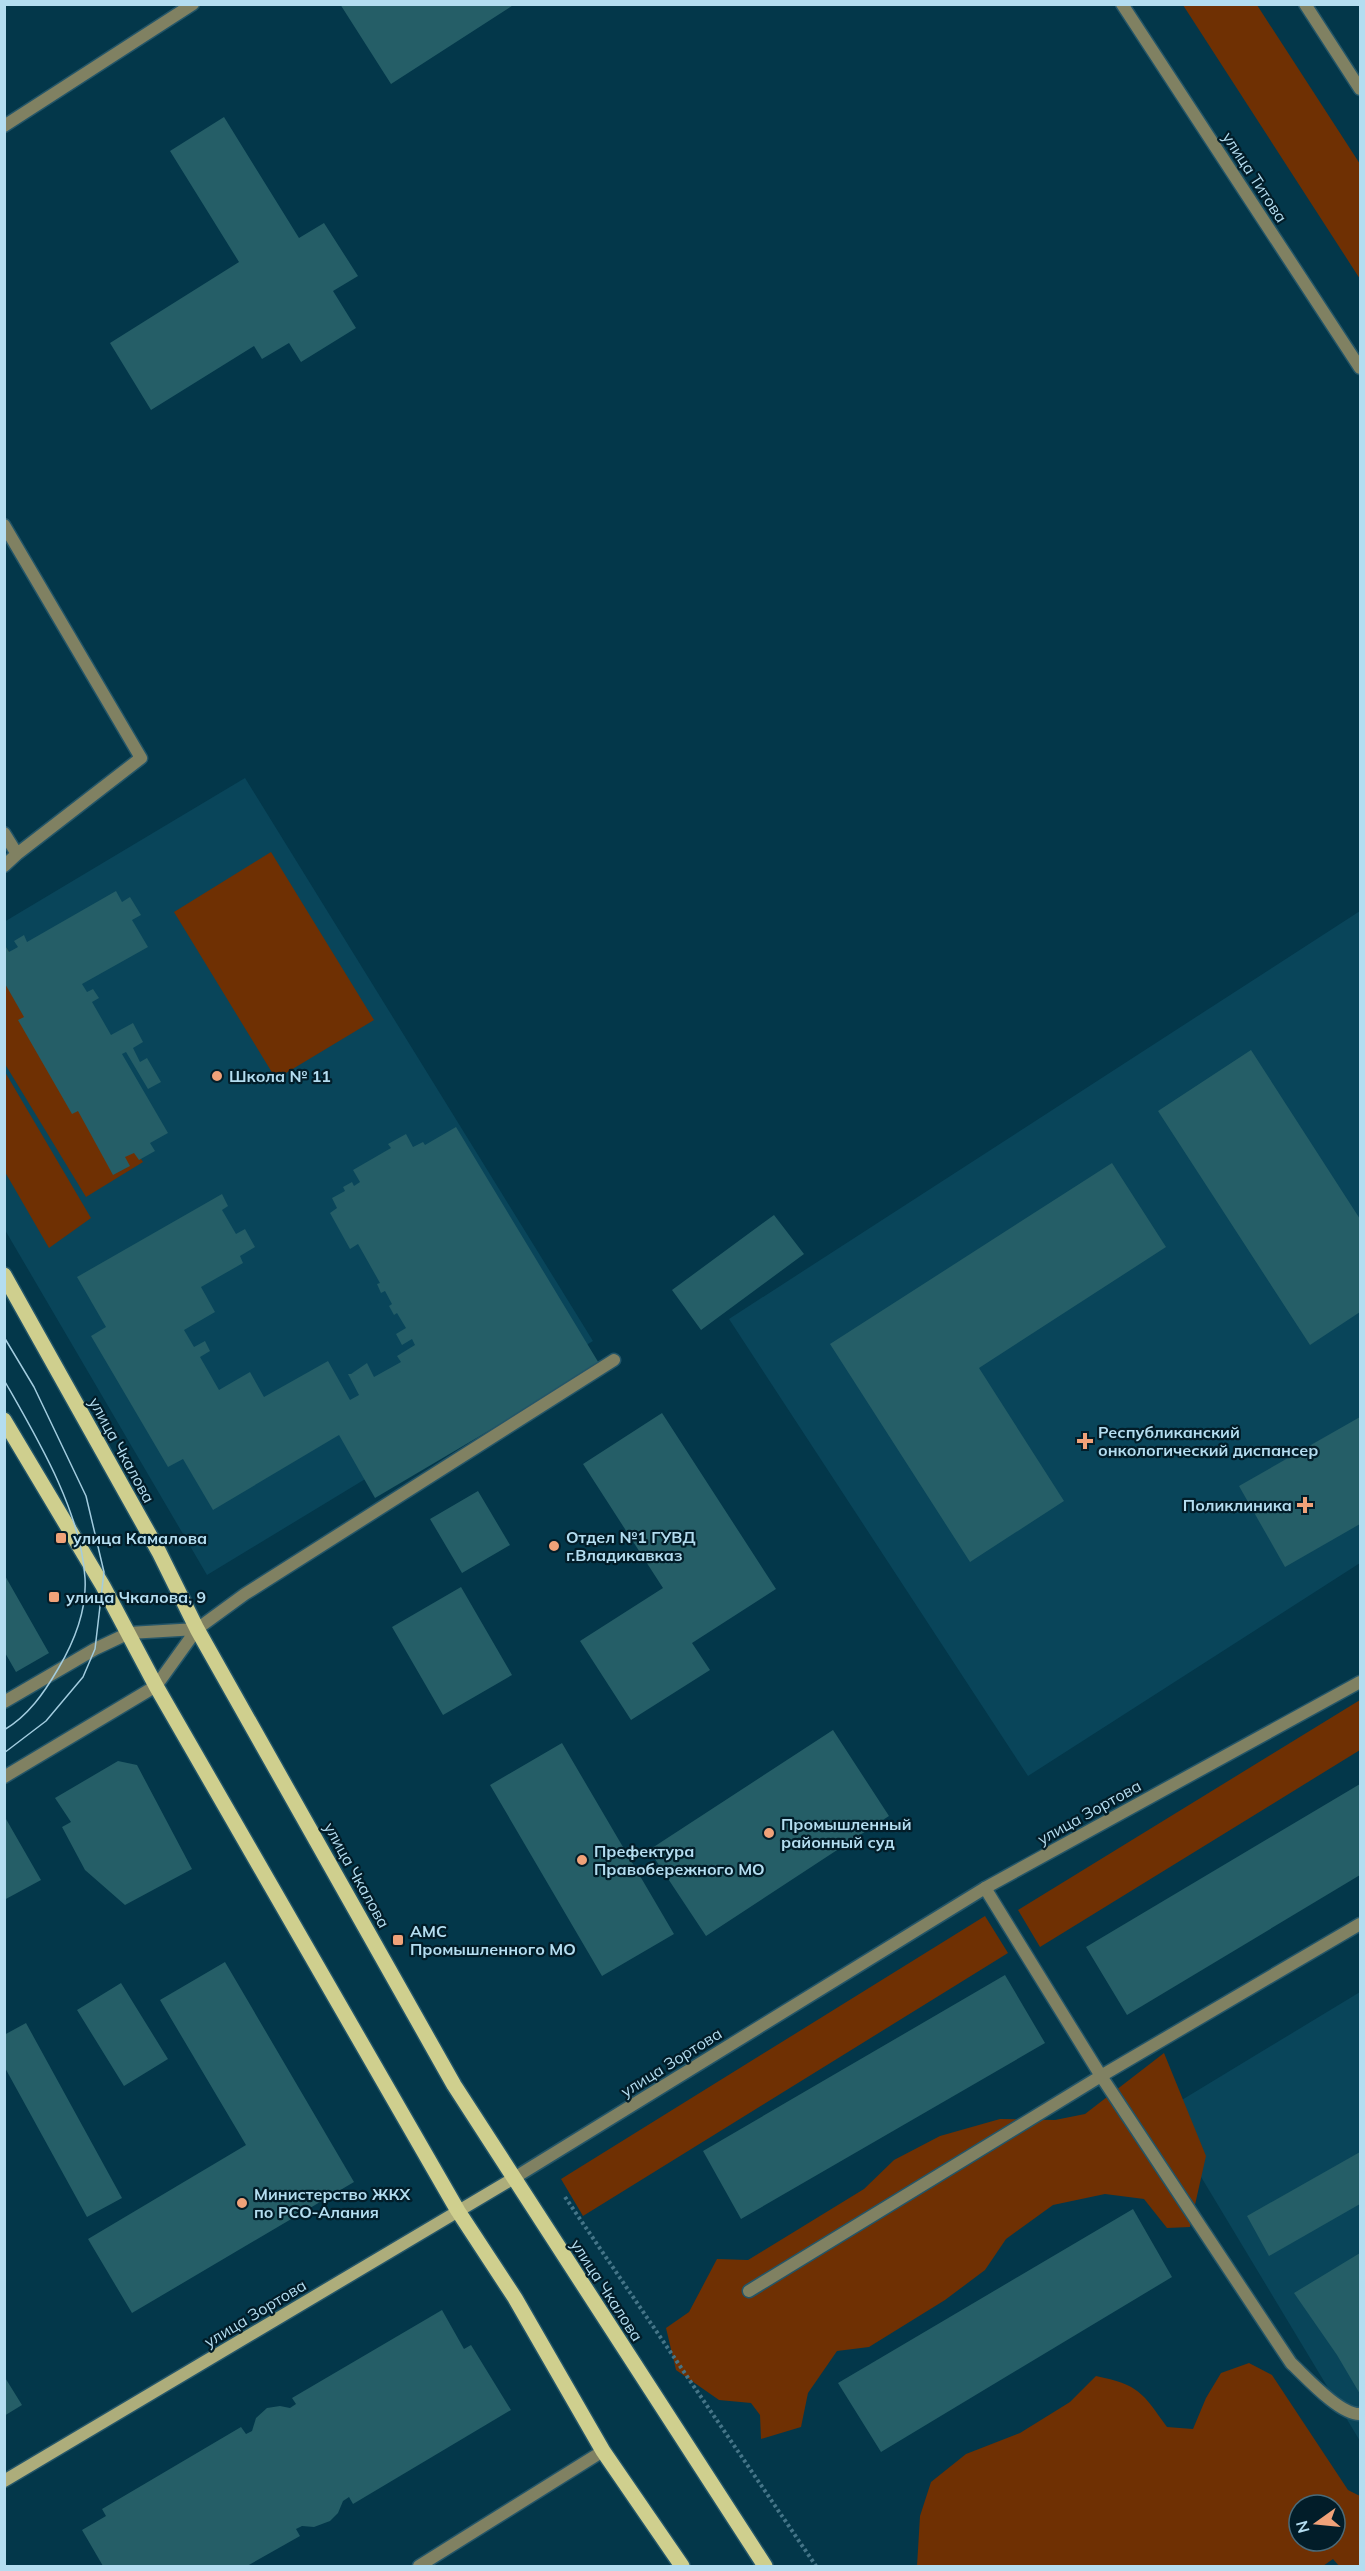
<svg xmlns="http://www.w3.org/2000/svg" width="1365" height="2571" viewBox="0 0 1365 2571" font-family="Mulish,sans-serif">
  <rect width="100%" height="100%" fill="#03374a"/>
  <!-- built -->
  <path fill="#09455a" d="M 245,778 L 593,1341 L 207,1575 L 5,1230 L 4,922 Z
    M 1360,911 L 1360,1563 L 1028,1776 L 729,1319 Z
    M 1360,1992 L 1360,2441 L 1162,2112 Z"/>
  <!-- green -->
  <path fill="#6f3003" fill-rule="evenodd" d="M 1183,5 L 1257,5 L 1360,164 L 1360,279 Z
    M 271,852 L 374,1020 L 276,1079 L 174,912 Z
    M 5,946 L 143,1162 L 86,1197 L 5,1064 Z
    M 5,1072 L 91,1218 L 49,1248 L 5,1172 Z
    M 1360,1700 L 1360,1750 L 1040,1947 L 1018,1910 Z
    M 985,1916 L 1008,1953 L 583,2216 L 561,2179 Z
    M 1164,2053 L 1206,2156 L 1190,2227 L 1167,2228 L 1144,2199 L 1105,2194 L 1053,2205 L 1006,2239 L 985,2270 L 945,2300 L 869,2347 L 837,2351 L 808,2393 L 801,2427 L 761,2439 L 760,2415 L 751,2403 L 719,2400 L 676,2370 L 666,2328 L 689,2312 L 717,2259 L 748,2260 L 864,2189 L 894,2160 L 940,2136 L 1000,2119 L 1055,2120 L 1085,2114 Z
    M 1249,2363 L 1272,2375 L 1348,2490 L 1360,2496 L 1360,2566 L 1339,2566 L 1333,2559 L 1323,2566 L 917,2566 L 920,2516 L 931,2482 L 966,2454 L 1020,2433 L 1070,2402 L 1096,2376 C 1139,2385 1142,2392 1167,2427 L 1193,2429 L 1206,2398 L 1221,2373 ZM 1299,2505 L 1335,2505 L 1335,2541 L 1299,2541 Z"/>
  <!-- building -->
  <path fill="#255e67" d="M 340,4 L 515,4 L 391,84 Z
    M 224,117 L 299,238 L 324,223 L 358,276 L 333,291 L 356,328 L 301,362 L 289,343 L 262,359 L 254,346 L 151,410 L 110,343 L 239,262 L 170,151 Z
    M 116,891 L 122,902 L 130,897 L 141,915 L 132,920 L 148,947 L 82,984 L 87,992 L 93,989 L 99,998 L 92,1002 L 111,1035 L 133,1023 L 143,1042 L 133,1048 L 140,1062 L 147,1058 L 161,1082 L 148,1089 L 126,1052 L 122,1054 L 168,1133 L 150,1143 L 155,1151 L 139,1160 L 134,1153 L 125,1157 L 130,1166 L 113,1175 L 78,1111 L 72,1114 L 18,1020 L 24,1017 L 4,982 L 4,944 L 9,952 L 18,947 L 14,941 L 24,935 L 27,942 Z
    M 1251,1050 L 1360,1219 L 1360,1312 L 1310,1345 L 1158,1111 Z
    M 456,1127 L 600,1365 L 375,1498 L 339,1435 L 213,1510 L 183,1459 L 168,1467 L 91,1336 L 106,1327 L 77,1277 L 222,1194 L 228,1206 L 222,1210 L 236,1234 L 245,1229 L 255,1247 L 240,1256 L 243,1263 L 201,1287 L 215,1312 L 184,1330 L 194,1347 L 205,1341 L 210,1351 L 200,1357 L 219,1390 L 250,1372 L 264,1397 L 328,1361 L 350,1400 L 359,1395 L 348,1374 L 351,1374 L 367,1363 L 374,1377 L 401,1362 L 397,1356 L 415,1345 L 412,1339 L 402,1345 L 396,1334 L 406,1328 L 397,1313 L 394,1315 L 389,1306 L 392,1304 L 385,1291 L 381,1293 L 377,1284 L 380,1283 L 358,1244 L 350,1249 L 330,1213 L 337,1208 L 332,1198 L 345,1191 L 343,1187 L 352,1182 L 354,1186 L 360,1182 L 353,1170 L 391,1148 L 388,1144 L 406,1134 L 413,1147 L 423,1142 L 425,1145 Z
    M 1112,1163 L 1166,1247 L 979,1368 L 1064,1501 L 970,1562 L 830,1344 Z
    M 774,1215 L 804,1254 L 701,1330 L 672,1290 Z
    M 662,1413 L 776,1589 L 692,1643 L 710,1670 L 631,1720 L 580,1641 L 663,1588 L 583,1464 Z
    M 1360,1417 L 1360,1524 L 1285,1567 L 1239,1486 Z
    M 478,1491 L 510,1545 L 462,1573 L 430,1519 Z
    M 4,1574 L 49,1653 L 16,1672 L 4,1651 Z
    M 461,1587 L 512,1675 L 443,1715 L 392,1627 Z
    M 833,1730 L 889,1816 L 706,1936 L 649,1850 Z
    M 562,1743 L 674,1934 L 602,1976 L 490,1785 Z
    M 118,1761 L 137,1765 L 192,1869 L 125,1905 L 85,1870 L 62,1827 L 71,1822 L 55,1798 Z
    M 1360,1784 L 1360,1875 L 1127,2015 L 1086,1947 Z
    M 6,1819 L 41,1880 L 4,1900 L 4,1820 Z
    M 225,1962 L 354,2182 L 132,2313 L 88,2239 L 246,2145 L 160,2000 Z
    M 1005,1975 L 1045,2043 L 741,2219 L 703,2151 Z
    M 121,1983 L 168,2059 L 124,2086 L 77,2010 Z
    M 26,2023 L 122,2198 L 87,2217 L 4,2066 L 4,2035 Z
    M 1360,2152 L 1360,2204 L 1269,2256 L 1247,2216 Z
    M 1133,2209 L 1172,2277 L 881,2452 L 838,2383 Z
    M 1360,2253 L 1360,2394 L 1337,2355 L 1294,2293 Z
    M 442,2310 L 464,2349 L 471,2345 L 511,2410 L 353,2504 L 349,2497 L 343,2501 L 338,2513 L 330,2521 L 314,2527 L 302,2526 L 296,2529 L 300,2536 L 247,2566 L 103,2566 L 82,2530 L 106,2516 L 102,2509 L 241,2427 L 246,2434 L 252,2431 L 256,2418 L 267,2408 L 280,2406 L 290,2408 L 296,2404 L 292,2398 Z
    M 4,2376 L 22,2405 L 4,2416 Z"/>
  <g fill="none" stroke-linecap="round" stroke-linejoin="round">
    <!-- service casing -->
    <g stroke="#235568" stroke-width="15">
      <path id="service" d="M 4,525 L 141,758 L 17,854 L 4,866
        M 4,833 L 17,854
        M 197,1629 L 245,1594 L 614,1360
        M 419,2566 L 603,2451"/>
    </g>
    <!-- minor casing -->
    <g stroke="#235568" stroke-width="15">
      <path id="minor" d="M 4,126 L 193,4
        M 1360,1924 L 1101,2076 L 1291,2363 C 1306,2377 1340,2415 1360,2414
        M 749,2291 L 1101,2076 L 985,1888"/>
    </g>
    <!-- tertiary casing -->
    <g stroke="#235568" stroke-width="15">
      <path id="tertiary" d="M 1122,4 L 1360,368
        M 1305,4 L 1360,89
        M 4,1702 L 95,1649 L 129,1633 L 197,1629
        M 4,1777 L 156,1686 L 197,1629
        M 514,2178 L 985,1888 L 1360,1682"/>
    </g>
    <!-- secondary casing -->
    <g stroke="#235568" stroke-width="15">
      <path id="secondary" d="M 4,2481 L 514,2178"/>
    </g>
    <!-- primary casing -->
    <g stroke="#235568" stroke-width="18">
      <path id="primary" d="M 4,1275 L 159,1552 L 197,1629 L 454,2085 L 765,2566
        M 4,1420 L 103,1586 L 156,1686 L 458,2211 L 515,2298 L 603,2451 L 682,2566"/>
    </g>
    <!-- path -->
    <path stroke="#457588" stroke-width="4" stroke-dasharray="3 3" stroke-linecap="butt" d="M 565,2197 L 816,2566"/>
    <!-- service -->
    <use href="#service" stroke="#808162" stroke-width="12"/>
    <!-- minor -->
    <use href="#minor" stroke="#808162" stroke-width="12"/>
    <!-- tertiary -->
    <use href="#tertiary" stroke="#808162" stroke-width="12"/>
    <!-- secondary -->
    <use href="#secondary" stroke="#adad7b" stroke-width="12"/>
    <!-- primary -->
    <use href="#primary" stroke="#cfcf8e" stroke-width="15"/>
    <!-- tram -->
    <path stroke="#a2ccdf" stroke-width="1.5" d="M 4,1337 L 34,1387 L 86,1496 L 104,1572 L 95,1649 L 83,1677 L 46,1721 L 4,1753
      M 4,1380 C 37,1438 81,1511 85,1578 C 87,1610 74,1642 58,1669 C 44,1693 28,1716 4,1730"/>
  </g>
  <!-- markers -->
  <g fill="#f0a279" stroke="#021d29" stroke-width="2">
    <circle cx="217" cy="1076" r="6"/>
    <path d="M1082 1432h6v6h6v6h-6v6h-6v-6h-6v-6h6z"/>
    <path d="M1302 1496h6v6h6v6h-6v6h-6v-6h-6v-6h6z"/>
    <rect x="55" y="1532" width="12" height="12" rx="3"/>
    <circle cx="554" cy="1546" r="6"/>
    <rect x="48" y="1591" width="12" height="12" rx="3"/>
    <circle cx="769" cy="1833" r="6"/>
    <circle cx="582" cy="1860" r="6"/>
    <rect x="392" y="1934" width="12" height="12" rx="3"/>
    <circle cx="242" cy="2203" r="6"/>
  </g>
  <g text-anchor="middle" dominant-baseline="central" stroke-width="4.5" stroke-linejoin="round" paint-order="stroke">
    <!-- street labels -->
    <g font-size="16" fill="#b4ddf0" stroke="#021d29">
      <text transform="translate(1255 177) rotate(57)">улица Титова</text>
      <text transform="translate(122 1450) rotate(61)">улица Чкалова</text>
      <text transform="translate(1089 1812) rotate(-29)">улица Зортова</text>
      <text transform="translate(357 1875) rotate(61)">улица Чкалова</text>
      <text transform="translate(671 2062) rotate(-32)">улица Зортова</text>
      <text transform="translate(607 2290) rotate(57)">улица Чкалова</text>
      <text transform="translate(255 2313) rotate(-31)">улица Зортова</text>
    </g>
    <!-- poi labels -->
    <g font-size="16" font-weight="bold" fill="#b4ddf0" stroke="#021d29" text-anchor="start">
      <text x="229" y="1076">Школа № 11</text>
      <text x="1098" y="1432">Республиканский<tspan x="1098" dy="18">онкологический диспансер</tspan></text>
      <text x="1292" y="1505" text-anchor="end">Поликлиника</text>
      <text x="566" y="1537">Отдел №1 ГУВД<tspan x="566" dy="18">г.Владикавказ</tspan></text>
      <text x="73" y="1538">улица Камалова</text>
      <text x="66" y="1597">улица Чкалова, 9</text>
      <text x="781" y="1824">Промышленный<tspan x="781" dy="18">районный суд</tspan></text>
      <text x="594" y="1851">Префектура<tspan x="594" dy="18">Правобережного МО</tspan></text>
      <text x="410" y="1931">АМС<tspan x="410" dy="18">Промышленного МО</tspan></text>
      <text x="254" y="2194">Министерство ЖКХ<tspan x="254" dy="18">по РСО-Алания</tspan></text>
    </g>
  </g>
  <!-- border -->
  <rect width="1365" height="2571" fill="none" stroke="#b4ddf0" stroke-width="12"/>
  <!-- north arrow -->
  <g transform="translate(1317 2523) rotate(255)"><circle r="28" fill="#021d29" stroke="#496a79" stroke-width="1.5"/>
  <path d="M0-4.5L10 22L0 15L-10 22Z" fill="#f0a279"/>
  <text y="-9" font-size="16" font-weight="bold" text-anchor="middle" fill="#b4ddf0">N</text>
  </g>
</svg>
